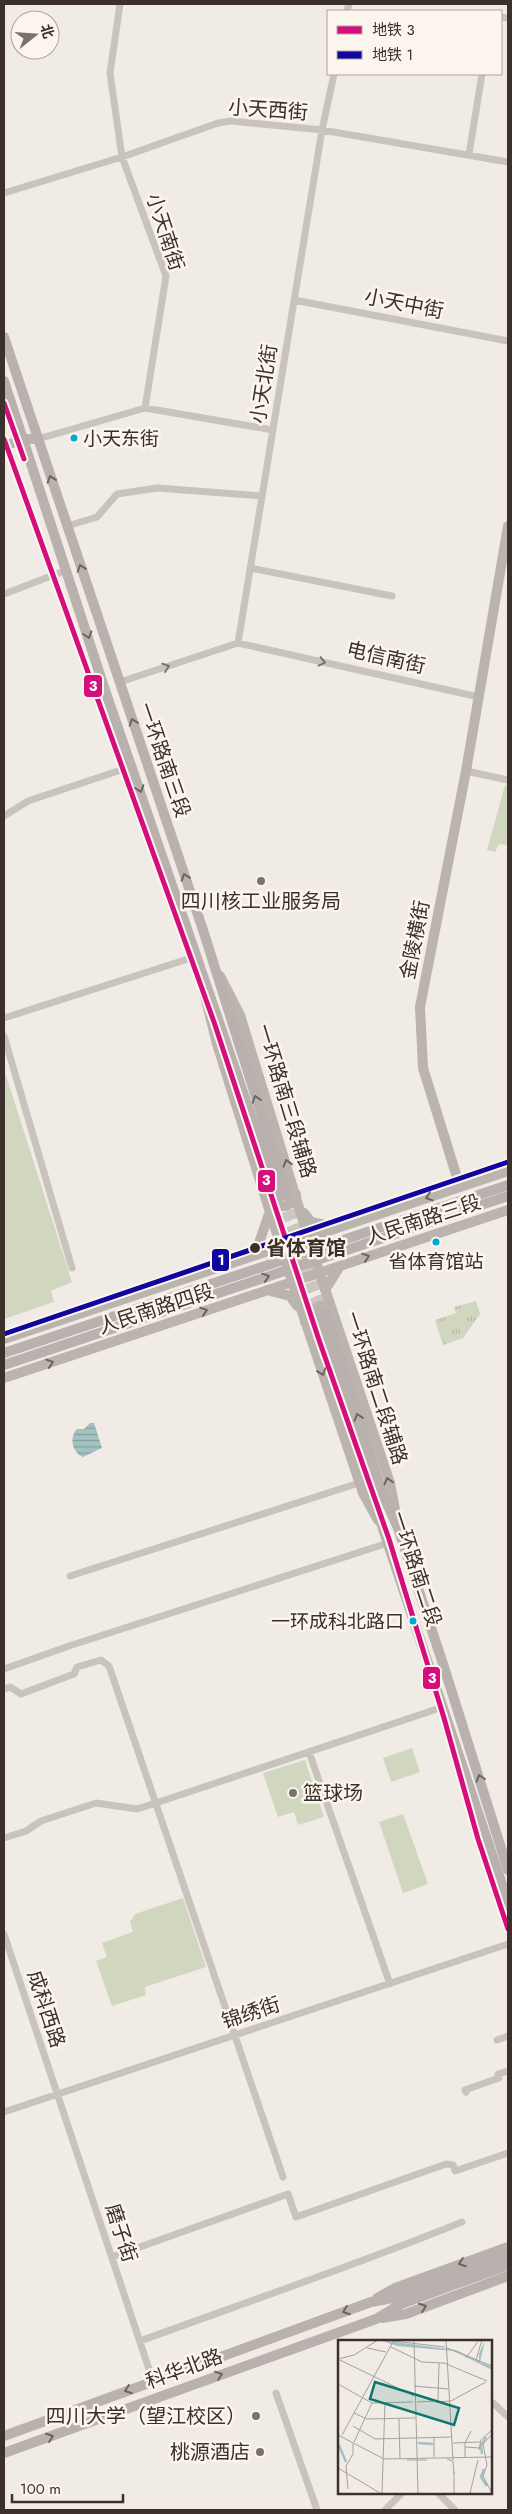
<svg xmlns="http://www.w3.org/2000/svg" width="512" height="2514" viewBox="0 0 512 2514" font-family="Jost,'Noto Sans SC',sans-serif">
  <defs>
    <pattern id="park-tufts" width="24" height="20" patternUnits="userSpaceOnUse" patternTransform="scale(1.25)"><rect width="24" height="20" fill="#d1d6bf"/><path d="M3 7l-1-3M5 7V3M7 7l1-3M15 17l-1-3M17 17v-4M19 17l1-3" fill="none" stroke="#b4b8a4"/></pattern>
    <pattern id="water-rules" width="6" height="5" patternUnits="userSpaceOnUse" patternTransform="scale(1.25)"><rect width="6" height="5" fill="#a1c2c1"/><path d="M0 2.5h6" fill="none" stroke="#849e9d"/></pattern>
  </defs>
  <rect width="100%" height="100%" fill="#f0ebe5"/>
  <!-- park -->
  <path fill="url(#park-tufts)" d="M 476,1301 L 480,1314 L 463,1338 L 443,1345 L 435,1320 L 456,1313 L 454,1307 Z"/>
  <!-- garden -->
  <path fill="#d1d6bf" d="M 505,785 L 508,785 L 508,845 L 499,844 L 495,852 L 487,850 Z
    M 4,1069 L 72,1282 L 51,1291 L 54,1302 L 4,1319 Z
    M 412,1748 L 420,1772 L 391,1782 L 383,1758 Z
    M 305,1760 L 324,1817 L 298,1825 L 294,1812 L 278,1817 L 263,1773 Z
    M 403,1814 L 428,1884 L 403,1893 L 379,1822 Z
    M 183,1898 L 206,1967 L 145,1987 L 146,1995 L 112,2006 L 96,1961 L 107,1957 L 102,1943 L 133,1932 L 130,1922 L 135,1914 Z"/>
  <!-- water -->
  <path fill="url(#water-rules)" d="M 90,1423 L 94,1423 L 102,1448 L 83,1457 C 72,1453 69,1437 77,1429 L 84,1429 Z"/>
  <g fill="none" stroke-linecap="round" stroke-linejoin="round">
    <!-- primary-tunnel -->
    <path stroke="#ccc6c0" stroke-width="10" stroke-dasharray="10 5" stroke-linecap="butt" d="M 287,1195 L 325,1313
      M 279,1198 L 315,1316"/>
    <!-- street -->
    <path stroke="#c9c3be" stroke-width="7" d="M 120,4 L 110,73 L 122,157 L 166,276 L 145,408
      M 347,11 L 349,4
      M 501,17 L 508,18
      M 469,154 L 482,74
      M 4,193 L 122,157 L 218,123 L 231,121 L 322,130 L 508,162
      M 294,300 L 508,341
      M 38,439 L 145,408 L 273,430
      M 67,526 L 97,517 L 117,494 L 157,488 L 262,496
      M 250,568 L 392,596
      M 4,594 L 67,570
      M 238,643 L 322,130 L 334,74
      M 120,682 L 238,643 L 479,697
      M 466,771 L 508,780
      M 4,816 L 28,801 L 133,766
      M 4,1018 L 191,958
      M 4,1036 L 72,1268
      M 70,1576 L 359,1483
      M 4,1669 L 69,1646 L 388,1543
      M 4,1689 L 10,1687 L 21,1694 L 74,1674 L 77,1667 L 101,1660 L 109,1666 L 283,2177
      M 309,1752 L 390,1984
      M 4,1838 L 26,1831 L 41,1821 L 96,1803 L 137,1809 L 156,1803 L 443,1707
      M 4,1934 L 153,2381
      M 497,2040 L 508,2036
      M 466,2092 L 465,2090 L 499,2078 L 498,2074 L 508,2071
      M 4,2112 L 508,1944
      M 112,2257 L 288,2194 L 296,2217 L 446,2164 L 453,2165 L 455,2171 L 508,2153
      M 140,2341 C 247,2302 356,2265 462,2222
      M 276,2393 L 317,2510
      M 491,2405 L 493,2403 L 508,2417
      M 438,2493 L 455,2510
      M 385,2510 L 402,2493"/>
    <!-- secondary -->
    <path stroke="#bab3ae" stroke-width="10" d="M 4,446 L 24,439 L 38,439
      M 220,976 L 240,1015 L 312,1250 L 390,1483 L 397,1520
      M 203,988 L 217,1044 L 292,1282 L 363,1493 L 378,1520
      M 460,1187 L 423,1068 L 420,1007 L 466,771 L 508,526
      M 267,1200 L 272,1206 L 286,1206 L 296,1200 L 296,1194
      M 304,1213 L 311,1222 L 334,1227
      M 249,1256 L 257,1249 L 270,1211
      M 267,1290 L 290,1296 L 297,1306
      M 325,1290 L 340,1266
      M 305,1322 C 311,1311 317,1303 330,1306
      M 4,1339 L 508,1171
      M 4,1378 L 508,1210
      M 491,1863 L 508,1926"/>
    <!-- primary -->
    <path stroke="#b8b1ad" stroke-width="10" d="M 4,337 L 203,930 L 287,1195
      M 4,381 L 105,690 L 279,1197
      M 325,1313 L 383,1495 L 398,1528 L 444,1667 L 508,1870
      M 316,1316 L 384,1532 L 508,1902
      M 4,1353 L 508,1185
      M 4,1365 L 508,1196
      M 377,2298 L 395,2288 L 508,2247
      M 382,2318 L 406,2314 L 508,2276
      M 4,2436 L 371,2302 L 398,2297 L 508,2257
      M 4,2453 L 376,2319 L 401,2304 L 508,2265"/>
    <!-- metro-1 casing -->
    <g stroke="#fbf5ee" stroke-width="9">
      <path id="metro-1" d="M 4,403 L 24,459
        M 4,439 L 214,1022 L 319,1340 L 389,1539 L 444,1718 L 478,1839 L 508,1929"/>
    </g>
    <!-- metro-2 casing -->
    <g stroke="#fbf5ee" stroke-width="9">
      <path id="metro-2" d="M 4,1334 L 508,1162"/>
    </g>
    <!-- metro-1 -->
    <use href="#metro-1" stroke="#d40f7d" stroke-width="5"/>
    <!-- metro-2 -->
    <use href="#metro-2" stroke="#10069f" stroke-width="5"/>
  </g>
  <!-- one-way arrows -->
  <defs><path id="oneway-chevron" d="M-2-3.5L2.5 0L-2 3.5" fill="none" stroke-width="1.6" stroke-linecap="round" stroke-linejoin="round" transform="scale(1.25)"/></defs>
  <g stroke="#6d645f">
    <use href="#oneway-chevron" transform="translate(51 479) rotate(-109)"/>
    <use href="#oneway-chevron" transform="translate(81 568) rotate(-109)"/>
    <use href="#oneway-chevron" transform="translate(88 635) rotate(72)"/>
    <use href="#oneway-chevron" transform="translate(133 722) rotate(-109)"/>
    <use href="#oneway-chevron" transform="translate(140 789) rotate(72)"/>
    <use href="#oneway-chevron" transform="translate(185 877) rotate(-109)"/>
    <use href="#oneway-chevron" transform="translate(256 1099) rotate(-108)"/>
    <use href="#oneway-chevron" transform="translate(266 1277) rotate(-18)"/>
    <use href="#oneway-chevron" transform="translate(358 1417) rotate(-108)"/>
    <use href="#oneway-chevron" transform="translate(480 1778) rotate(-108)"/>
    <use href="#oneway-chevron" transform="translate(462 2263) rotate(160)"/>
    <use href="#oneway-chevron" transform="translate(423 2307) rotate(-20)"/>
    <use href="#oneway-chevron" transform="translate(346 2311) rotate(160)"/>
    <use href="#oneway-chevron" transform="translate(219 2375) rotate(-20)"/>
    <use href="#oneway-chevron" transform="translate(128 2390) rotate(160)"/>
    <use href="#oneway-chevron" transform="translate(50 2437) rotate(-20)"/>
  </g>
  <g stroke="#7b726d">
    <use href="#oneway-chevron" transform="translate(322 662) rotate(13)"/>
    <use href="#oneway-chevron" transform="translate(166 667) rotate(-19)"/>
  </g>
  <g stroke="#6e645f">
    <use href="#oneway-chevron" transform="translate(287 1163) rotate(-107)"/>
    <use href="#oneway-chevron" transform="translate(429 1197) rotate(162)"/>
    <use href="#oneway-chevron" transform="translate(366 1257) rotate(-18)"/>
    <use href="#oneway-chevron" transform="translate(204 1311) rotate(-18)"/>
    <use href="#oneway-chevron" transform="translate(50 1363) rotate(-18)"/>
    <use href="#oneway-chevron" transform="translate(322 1372) rotate(71)"/>
    <use href="#oneway-chevron" transform="translate(388 1481) rotate(-106)"/>
  </g>
  <!-- markers -->
  <g fill="#00a9ce" stroke="#fbf5ee" stroke-width="2">
    <circle cx="74" cy="438" r="4.5"/>
    <circle cx="436" cy="1242" r="4.5"/>
    <circle cx="413" cy="1621" r="4.5"/>
  </g>
  <g fill="#7a716c" stroke="#fbf5ee" stroke-width="2">
    <circle cx="261" cy="881" r="5"/>
    <circle cx="293" cy="1793" r="5"/>
    <circle cx="256" cy="2416" r="5"/>
    <circle cx="260" cy="2452" r="5"/>
  </g>
  <circle fill="#3b302b" stroke="#fbf5ee" stroke-width="2" cx="255" cy="1248" r="6"/>
  <g text-anchor="middle" dominant-baseline="central" stroke-width="5" stroke-linejoin="round" paint-order="stroke">
    <!-- bus labels -->
    <g font-size="19" fill="#3b302b" stroke="#fbf5ee" text-anchor="start">
      <text x="83" y="438">小天东街</text>
      <text x="436" y="1261" text-anchor="middle">省体育馆站</text>
      <text x="404" y="1621" text-anchor="end">一环成科北路口</text>
    </g>
    <!-- street labels -->
    <g font-size="20" fill="#3b302b" stroke="#fbf5ee">
      <text transform="translate(268 110) rotate(4)">小天西街</text>
      <text transform="translate(165 232) rotate(72)">小天南街</text>
      <text transform="translate(404 304) rotate(11)">小天中街</text>
      <text transform="translate(264 384) rotate(-81)">小天北街</text>
      <text transform="translate(386 658) rotate(13)">电信南街</text>
      <text transform="translate(164 760) rotate(71)">一环路南三段</text>
      <text transform="translate(415 940) rotate(-79)">金陵横街</text>
      <text transform="translate(286 1101) rotate(73)">一环路南三段辅路</text>
      <text transform="translate(423 1220) rotate(-18)">人民南路三段</text>
      <text transform="translate(156 1309) rotate(-18)">人民南路四段</text>
      <text transform="translate(376 1388) rotate(72)">一环路南二段辅路</text>
      <text transform="translate(416 1569) rotate(72)">一环路南二段</text>
      <text transform="translate(46 2009) rotate(72)">成科西路</text>
      <text transform="translate(251 2013) rotate(-18)">锦绣街</text>
      <text transform="translate(121 2233) rotate(72)">磨子街</text>
      <text transform="translate(184 2369) rotate(-20)">科华北路</text>
    </g>
    <!-- poi labels -->
    <g font-size="20" fill="#3b302b" stroke="#fbf5ee" text-anchor="end">
      <text x="261" y="901" text-anchor="middle">四川核工业服务局</text>
      <text x="303" y="1793" text-anchor="start">篮球场</text>
      <text x="246" y="2416">四川大学（望江校区）</text>
      <text x="250" y="2452">桃源酒店</text>
    </g>
    <!-- stop labels -->
    <g font-size="20" font-weight="bold" fill="#3b302b" stroke="#fbf5ee" text-anchor="start">
      <text x="266" y="1248">省体育馆</text>
    </g>
  </g>
  <!-- overview -->
  <g transform="translate(338 2340)">
    <rect width="154" height="154" fill="#f0ebe5"/>
    <path d="M 42,0 L 118,10 L 141,21 L 141,14 L 147,0 L 142,22 L 154,27 L 154,30 L 116,11 L 59,6 Z" fill="#a1c2c1"/>
    <path fill="none" stroke="#a1c2c1" stroke-width="2.5" d="M 80,103 L 95,104M 1,105 L 8,122M 144,114 L 143,106 L 148,97M 146,129 L 143,137 L 149,146"/>
    <path fill="none" stroke="#a8a09b" stroke-width="1" d="M 76,0 L 80,153M 108,0 L 115,120M 55,1 L 107,7M 53,7 L 84,22 L 106,23 L 149,41M 29,8 L 48,12M 109,8 L 154,26M 128,18 L 141,0M 0,19 L 16,15 L 40,0M 2,20 L 76,56M 138,20 L 144,0M 0,44 L 34,63 L 75,62M 76,46 L 110,49M 100,61 L 101,23M 79,62 L 99,61M 98,62 L 113,61 L 148,42M 16,73 L 29,79 L 77,78M 61,79 L 62,119M 15,86 L 37,99 L 114,97M 0,95 L 46,119 L 154,117M 4,95 L 56,0M 96,98 L 96,117M 16,102 L 34,63M 115,103 L 142,102M 127,107 L 142,108M 141,110 L 143,100 L 154,90M 127,117 L 127,103 L 133,91M 109,119 L 115,121 L 116,134M 69,120 L 89,120M 0,128 L 42,153M 116,132 L 116,153M 10,149 L 8,126 L 15,114 L 15,104M 44,153 L 47,62M 132,153 L 140,120M 154,153 L 145,136 L 149,125 L 145,104 L 154,94"/>
    <path fill="#0f766e" fill-opacity="0.15" stroke="#0f766e" stroke-width="2.5" d="M 37,42 L 121,68 L 116,85 L 32,59 Z"/>
    <rect width="154" height="154" fill="none" stroke="#3b302b" stroke-width="2.5"/>
  </g>
  <g stroke="#fbf5ee" stroke-width="2">
    <rect x="83" y="674" width="20" height="24" rx="5" fill="#d40f7d"/>
    <rect x="257" y="1169" width="19" height="24" rx="5" fill="#d40f7d"/>
    <rect x="211" y="1248" width="19" height="24" rx="5" fill="#10069f"/>
    <rect x="422" y="1666" width="19" height="24" rx="5" fill="#d40f7d"/>
  </g>
  <g font-size="14" text-anchor="middle" font-weight="bold" fill="#fff">
    <text x="93" y="691">3</text>
    <text x="266" y="1185">3</text>
    <text x="221" y="1265">1</text>
    <text x="432" y="1683">3</text>
  </g>
  <!-- border -->
  <rect width="512" height="2514" fill="none" stroke="#3b302b" stroke-width="10"/>
  <!-- legend -->
  <rect x="327" y="10" width="175" height="65" fill="#fbf5ee" stroke="#aea6a0"/>
  <rect x="337" y="26" width="25" height="8" fill="#d40f7d" stroke="#aea6a0"/>
  <text x="372" y="35" font-size="15" fill="#3b302b">地铁 3</text>
  <rect x="337" y="51" width="25" height="8" fill="#10069f" stroke="#aea6a0"/>
  <text x="372" y="60" font-size="15" fill="#3b302b">地铁 1</text>
  <!-- north arrow -->
  <g transform="translate(35 35) rotate(73)"><circle r="24" fill="#fbf5ee" stroke="#aea6a0"/>
  <path d="M0-4L9 19L0 12L-9 19Z" fill="#7a716c"/>
  <text y="-8" font-size="14" font-weight="bold" text-anchor="middle" fill="#3b302b">北</text>
  </g>
  <!-- scale -->
  <path d="M12 2494v8h111v-8" fill="none" stroke="#3b302b" stroke-width="2.5"/>
  <text x="20" y="2494" font-size="15" fill="#3b302b" stroke="#fbf5ee" stroke-width="4" paint-order="stroke">100 m</text>
</svg>
